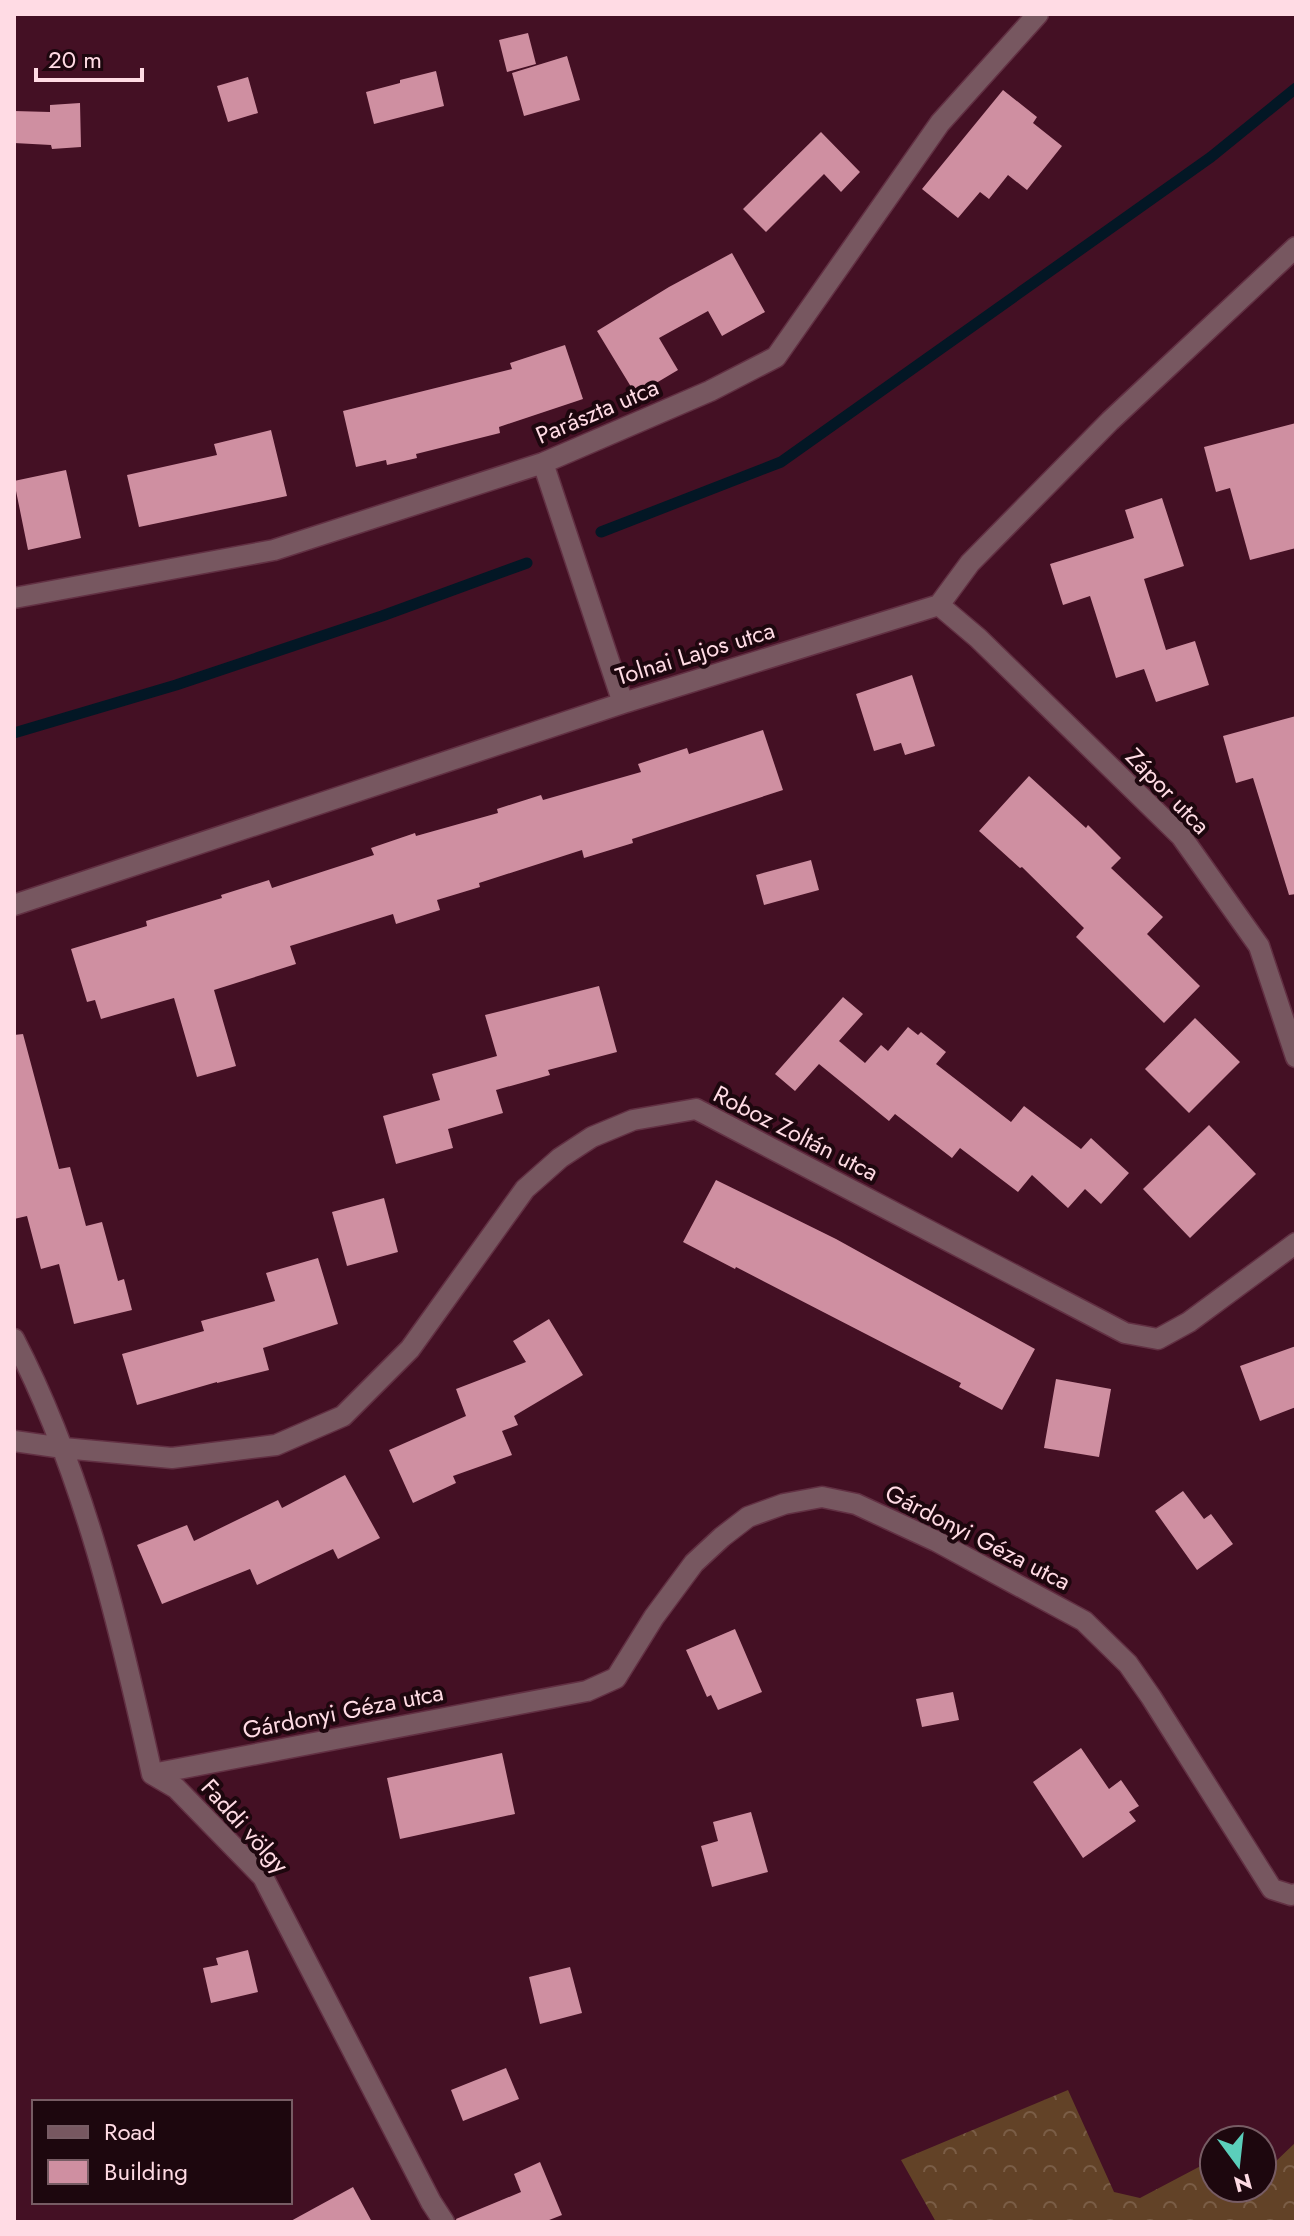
<svg xmlns="http://www.w3.org/2000/svg" width="1310" height="2236" viewBox="0 0 1310 2236" font-family="Jost,sans-serif">
  <defs>
    <pattern id="forest-crowns" width="20" height="18" patternUnits="userSpaceOnUse" patternTransform="scale(2)"><rect width="20" height="18" fill="#624227"/><path d="M2 6a3 3 0 1 1 6 0M12 15a3 3 0 1 1 6 0" fill="none" stroke="#7a5d46"/></pattern>
  </defs>
  <rect width="100%" height="100%" fill="#441024"/>
  <!-- forest -->
  <path fill="url(#forest-crowns)" d="M 1068,2090 L 1114,2192 L 1140,2198 L 1214,2159 L 1214,2188 L 1262,2188 L 1262,2162 L 1273,2164 L 1296,2142 L 1296,2222 L 936,2222 L 901,2160 Z"/>
  <g fill="none" stroke-linecap="round" stroke-linejoin="round">
    <!-- stream -->
    <path stroke="#031725" stroke-width="11" d="M 601,532 L 781,462 L 1211,157 L 1296,88
      M 14,733 L 176,685 L 382,616 L 527,563"/>
  </g>
  <!-- building -->
  <path fill="#cf8fa1" d="M 528,33 L 536,64 L 507,72 L 499,40 Z
    M 567,56 L 580,100 L 524,116 L 512,73 Z
    M 436,71 L 444,106 L 374,124 L 366,92 L 400,83 L 400,80 Z
    M 248,77 L 258,113 L 228,122 L 217,86 Z
    M 1003,90 L 1037,117 L 1033,123 L 1062,146 L 1027,190 L 1008,175 L 989,199 L 980,192 L 958,218 L 922,189 Z
    M 80,103 L 81,147 L 52,149 L 51,145 L 14,143 L 14,111 L 50,112 L 50,105 Z
    M 821,132 L 860,172 L 841,192 L 824,174 L 766,232 L 743,209 Z
    M 732,253 L 765,312 L 722,336 L 708,311 L 659,338 L 678,370 L 636,395 L 597,331 L 669,287 Z
    M 565,345 L 583,399 L 499,427 L 500,433 L 416,454 L 417,458 L 387,465 L 386,460 L 356,467 L 343,411 L 512,369 L 510,363 Z
    M 1296,423 L 1296,548 L 1250,560 L 1230,488 L 1216,492 L 1204,447 Z
    M 271,430 L 287,496 L 139,527 L 127,475 L 217,455 L 214,444 Z
    M 66,470 L 81,538 L 28,550 L 14,481 Z
    M 1162,498 L 1184,566 L 1144,579 L 1166,650 L 1195,641 L 1209,685 L 1156,702 L 1144,669 L 1116,678 L 1090,596 L 1063,605 L 1050,564 L 1134,538 L 1125,510 Z
    M 912,675 L 935,746 L 905,755 L 901,743 L 874,751 L 856,694 Z
    M 1296,716 L 1296,894 L 1289,895 L 1253,778 L 1236,783 L 1223,736 Z
    M 763,730 L 783,790 L 632,839 L 633,843 L 584,858 L 582,850 L 479,883 L 480,887 L 437,900 L 440,910 L 396,924 L 393,914 L 290,946 L 296,964 L 214,990 L 236,1066 L 197,1077 L 174,998 L 101,1019 L 95,1000 L 87,1002 L 71,949 L 147,926 L 146,921 L 222,898 L 221,895 L 269,880 L 272,888 L 374,855 L 371,848 L 415,833 L 416,836 L 498,813 L 497,809 L 541,795 L 543,800 L 641,772 L 638,764 L 687,748 L 689,754 Z
    M 1029,776 L 1086,828 L 1088,825 L 1121,858 L 1111,868 L 1163,917 L 1147,934 L 1200,986 L 1164,1023 L 1076,937 L 1084,928 L 1022,867 L 1020,868 L 979,831 Z
    M 811,860 L 819,890 L 764,905 L 756,875 Z
    M 599,986 L 617,1052 L 548,1070 L 550,1075 L 496,1090 L 503,1113 L 448,1129 L 453,1148 L 396,1164 L 383,1116 L 440,1100 L 432,1074 L 497,1056 L 485,1015 Z
    M 843,997 L 863,1014 L 839,1041 L 865,1063 L 881,1045 L 888,1051 L 908,1027 L 918,1035 L 921,1032 L 946,1052 L 936,1064 L 1011,1122 L 1024,1106 L 1081,1149 L 1091,1138 L 1129,1173 L 1101,1204 L 1085,1189 L 1068,1208 L 1032,1175 L 1018,1192 L 960,1148 L 952,1158 L 895,1114 L 889,1121 L 819,1064 L 795,1091 L 775,1074 Z
    M 1195,1018 L 1240,1062 L 1189,1113 L 1145,1069 Z
    M 23,1034 L 59,1169 L 70,1167 L 86,1226 L 102,1222 L 118,1281 L 124,1279 L 132,1310 L 74,1324 L 59,1264 L 41,1269 L 27,1216 L 14,1219 L 14,1035 Z
    M 1209,1125 L 1256,1174 L 1190,1238 L 1143,1189 Z
    M 716,1180 L 836,1239 L 1035,1349 L 1002,1410 L 959,1387 L 961,1383 L 736,1267 L 735,1269 L 683,1242 Z
    M 384,1198 L 398,1252 L 347,1266 L 332,1212 Z
    M 318,1258 L 338,1324 L 263,1348 L 269,1370 L 217,1383 L 217,1382 L 137,1405 L 122,1354 L 204,1331 L 201,1321 L 275,1301 L 266,1273 Z
    M 549,1319 L 583,1375 L 514,1416 L 518,1425 L 502,1431 L 512,1455 L 453,1476 L 456,1483 L 413,1503 L 389,1450 L 466,1416 L 456,1389 L 526,1362 L 513,1341 Z
    M 1296,1346 L 1296,1407 L 1260,1421 L 1240,1366 Z
    M 1056,1379 L 1111,1389 L 1099,1457 L 1044,1448 Z
    M 345,1475 L 380,1538 L 338,1559 L 333,1549 L 257,1585 L 250,1569 L 162,1604 L 137,1545 L 187,1525 L 194,1541 L 278,1500 L 282,1508 Z
    M 1183,1491 L 1204,1519 L 1211,1514 L 1233,1544 L 1197,1570 L 1155,1511 Z
    M 735,1629 L 762,1692 L 718,1710 L 711,1695 L 707,1697 L 686,1650 Z
    M 953,1692 L 959,1720 L 922,1727 L 916,1699 Z
    M 1081,1748 L 1109,1789 L 1121,1780 L 1139,1806 L 1129,1812 L 1136,1821 L 1083,1858 L 1033,1782 Z
    M 502,1753 L 515,1814 L 400,1839 L 387,1778 Z
    M 751,1812 L 768,1872 L 712,1887 L 701,1846 L 718,1841 L 713,1822 Z
    M 248,1950 L 258,1992 L 211,2003 L 203,1968 L 218,1965 L 216,1958 Z
    M 570,1967 L 582,2013 L 540,2024 L 529,1977 Z
    M 506,2068 L 519,2099 L 463,2121 L 451,2090 Z
    M 540,2162 L 562,2215 L 544,2222 L 457,2222 L 456,2219 L 521,2192 L 514,2174 Z
    M 353,2187 L 372,2222 L 289,2222 Z"/>
  <g fill="none" stroke-linecap="round" stroke-linejoin="round">
    <!-- minor casing -->
    <g stroke="#623043" stroke-width="23">
      <path id="minor" d="M 543,463 L 623,703
        M 14,598 L 274,550 L 543,463 L 710,391 L 776,357 L 940,123 L 1038,14
        M 939,605 L 978,638 L 1181,836 L 1259,946 L 1296,1057
        M 14,905 L 623,703 L 939,605 L 970,563 L 1110,421 L 1296,247
        M 14,1339 C 84,1474 119,1625 152,1774 L 176,1788 L 263,1877 L 431,2202 L 444,2222
        M 14,1441 L 63,1448 L 172,1458 L 276,1445 L 343,1416 L 410,1349 L 525,1189 L 560,1158 L 592,1137 L 633,1120 L 696,1109 L 1125,1333 L 1158,1339 L 1189,1322 L 1296,1243
        M 152,1774 L 587,1691 L 616,1678 L 654,1617 L 694,1563 L 722,1537 L 748,1517 L 784,1504 L 822,1497 L 856,1504 L 936,1541 L 1084,1621 L 1128,1664 L 1151,1697 L 1272,1889 L 1291,1895 L 1296,1894"/>
    </g>
    <!-- minor -->
    <use href="#minor" stroke="#775760" stroke-width="20"/>
  </g>
  <g text-anchor="middle" dominant-baseline="central" stroke-width="8" stroke-linejoin="round" paint-order="stroke">
    <!-- street labels -->
    <g font-size="24" fill="#ffdbe4" stroke="#1d070e">
      <text transform="translate(597 411) rotate(-23)">Parászta utca</text>
      <text transform="translate(695 653) rotate(-17)">Tolnai Lajos utca</text>
      <text transform="translate(1168 791) rotate(46)">Zápor utca</text>
      <text transform="translate(796 1133) rotate(27)">Roboz Zoltán utca</text>
      <text transform="translate(978 1537) rotate(27)">Gárdonyi Géza utca</text>
      <text transform="translate(343 1711) rotate(-11)">Gárdonyi Géza utca</text>
      <text transform="translate(245 1826) rotate(48)">Faddi völgy</text>
    </g>
  </g>
  <!-- border -->
  <rect width="1310" height="2236" fill="none" stroke="#ffdbe4" stroke-width="32"/>
  <!-- legend -->
  <rect x="32" y="2100" width="260" height="104" fill="#1d070e" stroke="#775c64" stroke-width="2"/>
  <rect x="48" y="2126" width="40" height="12" fill="#775760" stroke="#775c64" stroke-width="2"/>
  <text x="104" y="2140" font-size="24" fill="#ffdbe4">Road</text>
  <rect x="48" y="2160" width="40" height="24" fill="#cf8fa1" stroke="#775c64" stroke-width="2"/>
  <text x="104" y="2180" font-size="24" fill="#ffdbe4">Building</text>
  <!-- north arrow -->
  <g transform="translate(1238 2164) rotate(165)"><circle r="38" fill="#1d070e" stroke="#775c64" stroke-width="2"/>
  <path d="M0-6L14 30L0 20L-14 30Z" fill="#5bcebb"/>
  <text y="-12" font-size="22" font-weight="bold" text-anchor="middle" fill="#ffdbe4">N</text>
  </g>
  <!-- scale -->
  <path d="M36 68v12h106v-12" fill="none" stroke="#ffdbe4" stroke-width="4"/>
  <text x="48" y="68" font-size="24" fill="#ffdbe4" stroke="#1d070e" stroke-width="6" paint-order="stroke">20 m</text>
</svg>
